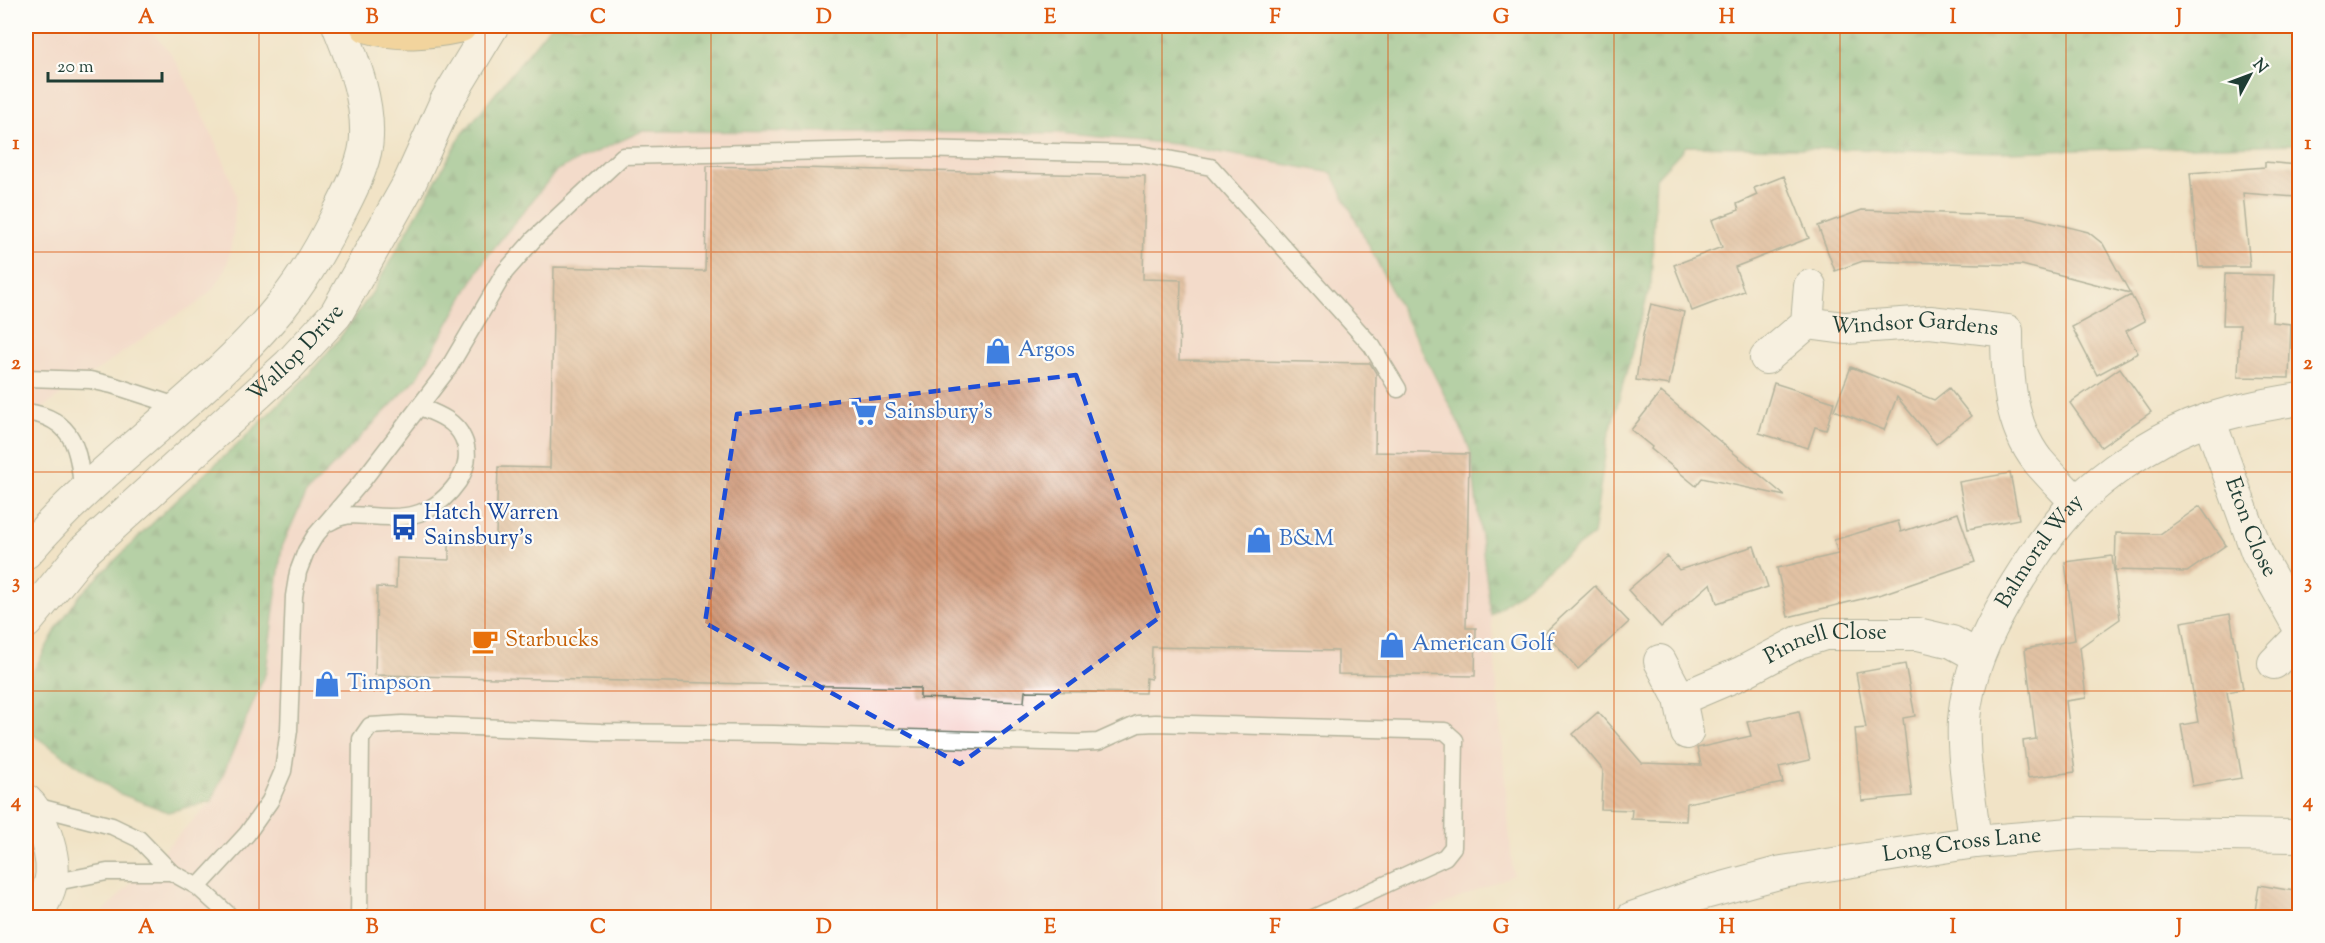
<svg xmlns="http://www.w3.org/2000/svg" width="2325" height="943" viewBox="0 0 2325 943" font-family="'Sorts Mill Goudy',serif">
  <defs>
    <pattern id="forest-firs" width="22" height="20" patternUnits="userSpaceOnUse" patternTransform="scale(1.5)"><rect width="22" height="20" fill="#6fb87f"/><path d="M5 1l3.5 6h-7zM16 11l3.5 6h-7z" fill="#5b9769"/></pattern>
    <pattern id="building-back-hatch" width="6" height="6" patternUnits="userSpaceOnUse" patternTransform="scale(1.5)"><rect width="6" height="6" fill="#d09878"/><path d="M-1 5l2 2M0 0l6 6M5-1l2 2" fill="none" stroke="#a87d63"/></pattern>
  </defs>
  <rect width="100%" height="100%" fill="#fdfcf7"/>
  <filter id="ink" filterUnits="userSpaceOnUse"><feTurbulence type="fractalNoise" baseFrequency=".0167" numOctaves="2"/><feDisplacementMap in="SourceGraphic" scale="12" xChannelSelector="R" yChannelSelector="G"/><feConvolveMatrix kernelMatrix="1 2 1 2 8 2 1 2 1" color-interpolation-filters="sRGB"/></filter>
  <filter id="wash" filterUnits="userSpaceOnUse"><feTurbulence type="fractalNoise" baseFrequency=".008" numOctaves="4" result="noise"/><feDisplacementMap in="SourceGraphic" scale="24" xChannelSelector="R" yChannelSelector="G"/><feGaussianBlur stdDeviation="1.35" result="paint"/><feColorMatrix in="noise" values="0 0 0 0 0 0 0 0 0 0 0 0 0 0 0 0 0 1.4 0 .05"/><feComposite in="paint" operator="in"/></filter>
  <g filter="url(#wash)">
    <rect width="100%" height="100%" fill="#f1e3c6"/>
    <!-- built -->
    <path fill="#f7d0ce" d="M 26,26 L 150,30 L 170,52 L 186,80 L 224,161 L 236,195 L 233,235 L 228,261 L 222,276 L 212,290 L 195,305 L 180,313 L 26,419 Z
      M 642,131 L 1057,133 L 1174,144 L 1332,173 L 1417,345 L 1459,424 L 1470,450 L 1491,615 L 1513,875 L 1415,917 L 97,918 L 212,801 L 266,672 L 282,547 L 305,495 L 417,378 L 485,259 L 557,170 Z"/>
    <!-- forest -->
    <path fill="url(#forest-firs)" stroke="#477a5a" stroke-width="1.5" d="M 550,26 L 2299,26 L 2299,144 L 2007,152 L 1686,146 L 1656,178 L 1651,283 L 1607,442 L 1593,535 L 1545,571 L 1491,615 L 1470,450 L 1459,424 L 1332,173 L 1174,144 L 1057,133 L 642,131 L 557,170 L 485,259 L 417,378 L 305,495 L 282,547 L 266,672 L 212,801 L 168,812 L 118,793 L 32,734 L 26,714 L 28,681 L 58,626 L 80,595 L 175,501 L 240,442 L 309,374 L 338,340 L 372,293 L 461,136 Z"/>
    <g id="blocks">
      <!-- building -->
      <path fill="url(#building-back-hatch)" d="M 2265,162 L 2298,165 L 2296,197 L 2243,193 L 2250,267 L 2199,267 L 2190,173 L 2265,167 Z
        M 707,166 L 1145,176 L 1143,279 L 1181,280 L 1179,360 L 1370,363 L 1376,373 L 1375,452 L 1469,454 L 1466,628 L 1476,628 L 1475,676 L 1338,674 L 1338,651 L 1152,647 L 1151,679 L 1146,678 L 1145,693 L 1025,691 L 1024,702 L 920,698 L 920,688 L 375,675 L 377,587 L 396,588 L 397,558 L 449,560 L 449,535 L 496,536 L 498,467 L 550,468 L 554,267 L 705,271 Z
        M 1784,176 L 1809,238 L 1735,267 L 1744,291 L 1692,311 L 1674,265 L 1722,247 L 1712,220 L 1739,210 L 1737,204 L 1757,195 L 1754,188 Z
        M 1862,210 L 2024,216 L 2088,232 L 2103,244 L 2130,293 L 2022,265 L 1863,261 L 1835,271 L 1818,226 Z
        M 2225,274 L 2274,275 L 2272,322 L 2291,324 L 2289,378 L 2238,377 L 2240,325 L 2223,325 Z
        M 2131,295 L 2145,321 L 2126,331 L 2138,353 L 2097,375 L 2072,327 Z
        M 1651,304 L 1684,312 L 1669,385 L 1636,380 L 1643,335 Z
        M 1851,367 L 1934,400 L 1949,388 L 1971,416 L 1936,444 L 1897,397 L 1884,430 L 1834,410 Z
        M 2120,368 L 2151,412 L 2101,447 L 2070,403 Z
        M 1774,383 L 1834,402 L 1826,430 L 1815,427 L 1808,448 L 1759,433 Z
        M 1661,392 L 1785,496 L 1702,478 L 1696,486 L 1651,449 L 1652,447 L 1631,430 Z
        M 2010,473 L 2019,519 L 1968,529 L 1959,482 Z
        M 2200,506 L 2226,545 L 2187,572 L 2115,570 L 2116,533 L 2160,534 Z
        M 1958,513 L 1975,562 L 1882,594 L 1788,617 L 1777,568 L 1838,554 L 1834,540 L 1898,521 L 1901,532 Z
        M 1754,546 L 1768,587 L 1717,603 L 1711,583 L 1661,627 L 1628,590 L 1667,556 L 1679,570 Z
        M 2112,556 L 2120,619 L 2080,647 L 2086,698 L 2066,701 L 2075,772 L 2028,778 L 2023,741 L 2036,739 L 2025,649 L 2075,640 L 2065,562 Z
        M 1595,586 L 1629,622 L 1578,669 L 1545,632 Z
        M 2230,614 L 2243,689 L 2227,692 L 2242,778 L 2192,786 L 2181,725 L 2198,722 L 2181,622 Z
        M 1905,664 L 1915,716 L 1903,718 L 1912,796 L 1862,801 L 1855,729 L 1866,728 L 1856,673 Z
        M 1799,711 L 1810,760 L 1779,767 L 1783,783 L 1687,803 L 1686,821 L 1631,819 L 1632,810 L 1601,809 L 1603,770 L 1573,734 L 1598,712 L 1642,763 L 1701,765 L 1697,748 L 1751,736 L 1747,722 Z
        M 2259,885 L 2300,892 L 2300,918 L 2254,918 Z"/>
    </g>
  </g>
  <g filter="url(#ink)">
    <use href="#blocks" fill-opacity="0" stroke="#687767" stroke-width="1.5"/>
    <g fill="none" stroke-linecap="round" stroke-linejoin="round">
      <!-- service casing -->
      <g stroke="#687767" stroke-width="19">
        <path id="service" d="M 26,378 L 90,380 L 112,385 L 180,407
          M 26,412 C 74,418 80,451 82,492
          M 330,522 C 344,513 355,515 370,516 C 408,520 435,515 458,482 C 467,469 470,452 463,438 C 455,420 437,414 420,407
          M 31,805 L 112,826 L 139,839 L 171,872 L 198,887 L 232,918
          M 51,883 L 107,872 L 171,872
          M 198,887 L 247,834 L 270,801 L 283,771 L 289,730 L 294,596 L 298,572 L 306,551 L 315,536 L 363,480 L 448,369 L 505,272 L 534,239 L 623,156 L 913,149 L 1141,154 L 1211,167 L 1372,346 L 1398,389
          M 359,918 L 361,739 L 370,726 L 402,724 L 601,732 L 774,734 L 1078,743 L 1098,742 L 1138,724 L 1155,723 L 1445,731 L 1455,740 L 1453,847 L 1445,857 L 1313,918"/>
      </g>
      <!-- minor casing -->
      <g stroke="#687767" stroke-width="34">
        <g id="minor">
          <path id="s1" d="M 1807,323 L 1845,328 L 1930,322 L 2007,331 C 2007,375 2009,424 2038,461 C 2050,475 2064,489 2076,502"/>
          <path d="M 1766,358 L 1807,323 L 1810,286"/>
          <path id="s2" d="M 2209,419 L 2257,552 L 2300,629"/>
          <path d="M 1660,661 L 1680,699 L 1687,733"/>
          <path d="M 2274,663 L 2300,636"/>
          <path id="s3" d="M 1680,699 L 1741,673 L 1799,642 L 1825,634 L 1918,634 L 1952,642 L 1978,656"/>
          <path id="s4" d="M 1975,842 C 1971,803 1962,759 1964,720 C 1967,675 1986,635 2008,597 C 2028,564 2050,529 2077,502 C 2106,473 2152,442 2190,426 C 2225,412 2263,405 2300,399"/>
          <path id="s5" d="M 1632,918 L 1697,895 L 1782,872 L 1975,842 L 2082,833 L 2300,836"/>
        </g>
      </g>
      <!-- tertiary casing -->
      <g stroke="#687767" stroke-width="35">
        <g id="tertiary">
          <path d="M 26,552 C 103,461 208,397 283,304 C 304,278 321,249 336,219 C 347,198 363,168 366,144 C 370,103 354,63 339,26"/>
          <path id="s6" d="M 26,622 L 83,552 L 289,365 L 336,314 L 409,184 L 446,102 L 492,26"/>
          <path d="M 26,801 C 34,808 39,818 43,829 C 57,865 56,884 34,918"/>
        </g>
      </g>
      <!-- primary casing -->
      <g stroke="#687767" stroke-width="35">
        <path id="primary" d="M 367,26 C 399,35 428,33 460,26"/>
      </g>
      <!-- service -->
      <use href="#service" stroke="#fff" stroke-width="16"/>
      <!-- minor -->
      <use href="#minor" stroke="#fff" stroke-width="32"/>
      <!-- tertiary -->
      <use href="#tertiary" stroke="#fff" stroke-width="33"/>
      <!-- primary -->
      <use href="#primary" stroke="#f3c26a" stroke-width="33"/>
    </g>
  </g>
  <!-- marked area -->
  <path d="M0 0H2325V943H0ZM 1076,375 L 1160,617 L 960,764 L 705,623 L 737,414 Z" fill="#f1e3c6" fill-opacity=".55" fill-rule="evenodd"/>
  <path fill="none" stroke="#1d4ed8" stroke-width="4.5" stroke-dasharray="12 8" stroke-linejoin="round" d="M 1076,375 L 1160,617 L 960,764 L 705,623 L 737,414 Z"/>
  <!-- grid -->
  <path fill="none" stroke="#de580e" stroke-width="1.5" stroke-opacity="0.55" d="M 259,26 L 259,918M 485,26 L 485,918M 711,26 L 711,918M 937,26 L 937,918M 1162,26 L 1162,918M 1388,26 L 1388,918M 1614,26 L 1614,918M 1840,26 L 1840,918M 2066,26 L 2066,918M 26,252 L 2300,252M 26,472 L 2300,472M 26,691 L 2300,691"/>
  <!-- icons -->
  <defs>
    <g id="shop-bare" transform="scale(2.07)"><path d="M-5-2.5h2.3a2.7 3.5 0 0 1 5.4 0H5L5.5 6h-11ZM-1.5-2.5h3a1.5 2.3 0 0 0-3 0Z" fill="#3f7fe0" stroke="#fdfcf7" stroke-width="2.5" paint-order="stroke"/></g>
    <g id="supermarket-bare" transform="scale(2.07)"><path d="M-6-5.5h2.5l.6 2H6L4.5 2H-2.5L-4.4-4H-6ZM-1.5 3.2a1.3 1.3 0 1 0 .1 0ZM3 3.2a1.3 1.3 0 1 0 .1 0Z" fill="#3f7fe0" stroke="#fdfcf7" stroke-width="2.5" paint-order="stroke"/></g>
    <g id="bus-bare" transform="scale(2.07)"><path d="M-5-6H5V4H4V6H2V4H-2V6H-4V4H-5ZM-3.5-4V0h7V-4ZM-3.5 1.2v1.5H-2V1.2ZM2 1.2v1.5H3.5V1.2Z" fill="#1a4fb4" stroke="#fdfcf7" stroke-width="2.5" paint-order="stroke"/></g>
    <g id="cafe-bare" transform="scale(2.07)"><path d="M-5.5-4.5H6V0H3Q3 3.5 0 3.5H-2.5Q-5.5 3.5-5.5 0ZM3-3.2v2h1.7v-2ZM-6 4.5H4V6H-6Z" fill="#e8710a" stroke="#fdfcf7" stroke-width="2.5" paint-order="stroke"/></g>
  </defs>
  <g fill-rule="evenodd">
    <use href="#shop-bare" x="998" y="351"/>
    <use href="#supermarket-bare" x="864" y="413"/>
    <use href="#bus-bare" x="404" y="527"/>
    <use href="#shop-bare" x="1259" y="540"/>
    <use href="#cafe-bare" x="485" y="641"/>
    <use href="#shop-bare" x="1392" y="645"/>
    <use href="#shop-bare" x="327" y="684"/>
  </g>
  <g text-anchor="middle" dominant-baseline="central" stroke-width="4.5" stroke-linejoin="round" paint-order="stroke">
    <!-- street labels -->
    <g font-size="22" fill="#1f3d34" stroke="#fdfcf7">
      <text stroke="none"><textPath href="#s1" startOffset="108">Windsor Gardens</textPath></text>
      <text stroke="none"><textPath href="#s6" startOffset="382">Wallop Drive</textPath></text>
      <text stroke="none"><textPath href="#s2" startOffset="116">Eton Close</textPath></text>
      <text stroke="none"><textPath href="#s4" startOffset="310">Balmoral Way</textPath></text>
      <text stroke="none"><textPath href="#s3" startOffset="158">Pinnell Close</textPath></text>
      <text stroke="none"><textPath href="#s5" startOffset="339">Long Cross Lane</textPath></text>
    </g>
    <!-- shop labels -->
    <g font-size="22" fill="#366cbe" stroke="#fdfcf7" text-anchor="start">
      <text x="1018" y="351">Argos</text>
      <text x="884" y="413">Sainsbury's</text>
      <text x="1279" y="540">B&amp;M</text>
      <text x="1412" y="645">American Golf</text>
      <text x="347" y="684">Timpson</text>
    </g>
    <!-- transit labels -->
    <g font-size="22" fill="#164399" stroke="#fdfcf7" text-anchor="start">
      <text x="424" y="514">Hatch Warren<tspan x="424" dy="25">Sainsbury's</tspan></text>
    </g>
    <!-- food labels -->
    <g font-size="22" fill="#c56008" stroke="#fdfcf7" text-anchor="start">
      <text x="505" y="641">Starbucks</text>
    </g>
  </g>
  <!-- margin -->
  <rect width="2325" height="943" fill="none" stroke="#fdfcf7" stroke-width="66"/>
  <!-- north arrow -->
  <g transform="translate(2250 75) rotate(49)" stroke="#fdfcf7" stroke-width="4.5" paint-order="stroke">
  <path d="M0-4.5L10 22L0 15L-10 22Z" fill="#1f3d34"/>
  <text y="-9" font-size="16" font-weight="bold" text-anchor="middle" fill="#1f3d34">N</text>
  </g>
  <!-- scale -->
  <path d="M48 72v9h114v-9" fill="none" stroke="#1f3d34" stroke-width="3"/>
  <text x="57" y="72" font-size="18" fill="#1f3d34" stroke="#fdfcf7" stroke-width="4.5" paint-order="stroke">20 m</text>
  <rect x="33" y="33" width="2259" height="877" fill="none" stroke="#de580e" stroke-width="2"/>
  <g font-size="20" text-anchor="middle" font-weight="bold" fill="#de580e">
    <text x="146" y="23">A</text>
    <text x="372" y="23">B</text>
    <text x="598" y="23">C</text>
    <text x="824" y="23">D</text>
    <text x="1050" y="23">E</text>
    <text x="1275" y="23">F</text>
    <text x="1501" y="23">G</text>
    <text x="1727" y="23">H</text>
    <text x="1953" y="23">I</text>
    <text x="2179" y="23">J</text>
    <text x="16" y="149">1</text>
    <text x="2308" y="149">1</text>
    <text x="16" y="369">2</text>
    <text x="2308" y="369">2</text>
    <text x="16" y="588">3</text>
    <text x="2308" y="588">3</text>
    <text x="16" y="807">4</text>
    <text x="2308" y="807">4</text>
    <text x="146" y="933">A</text>
    <text x="372" y="933">B</text>
    <text x="598" y="933">C</text>
    <text x="824" y="933">D</text>
    <text x="1050" y="933">E</text>
    <text x="1275" y="933">F</text>
    <text x="1501" y="933">G</text>
    <text x="1727" y="933">H</text>
    <text x="1953" y="933">I</text>
    <text x="2179" y="933">J</text>
  </g>
</svg>
